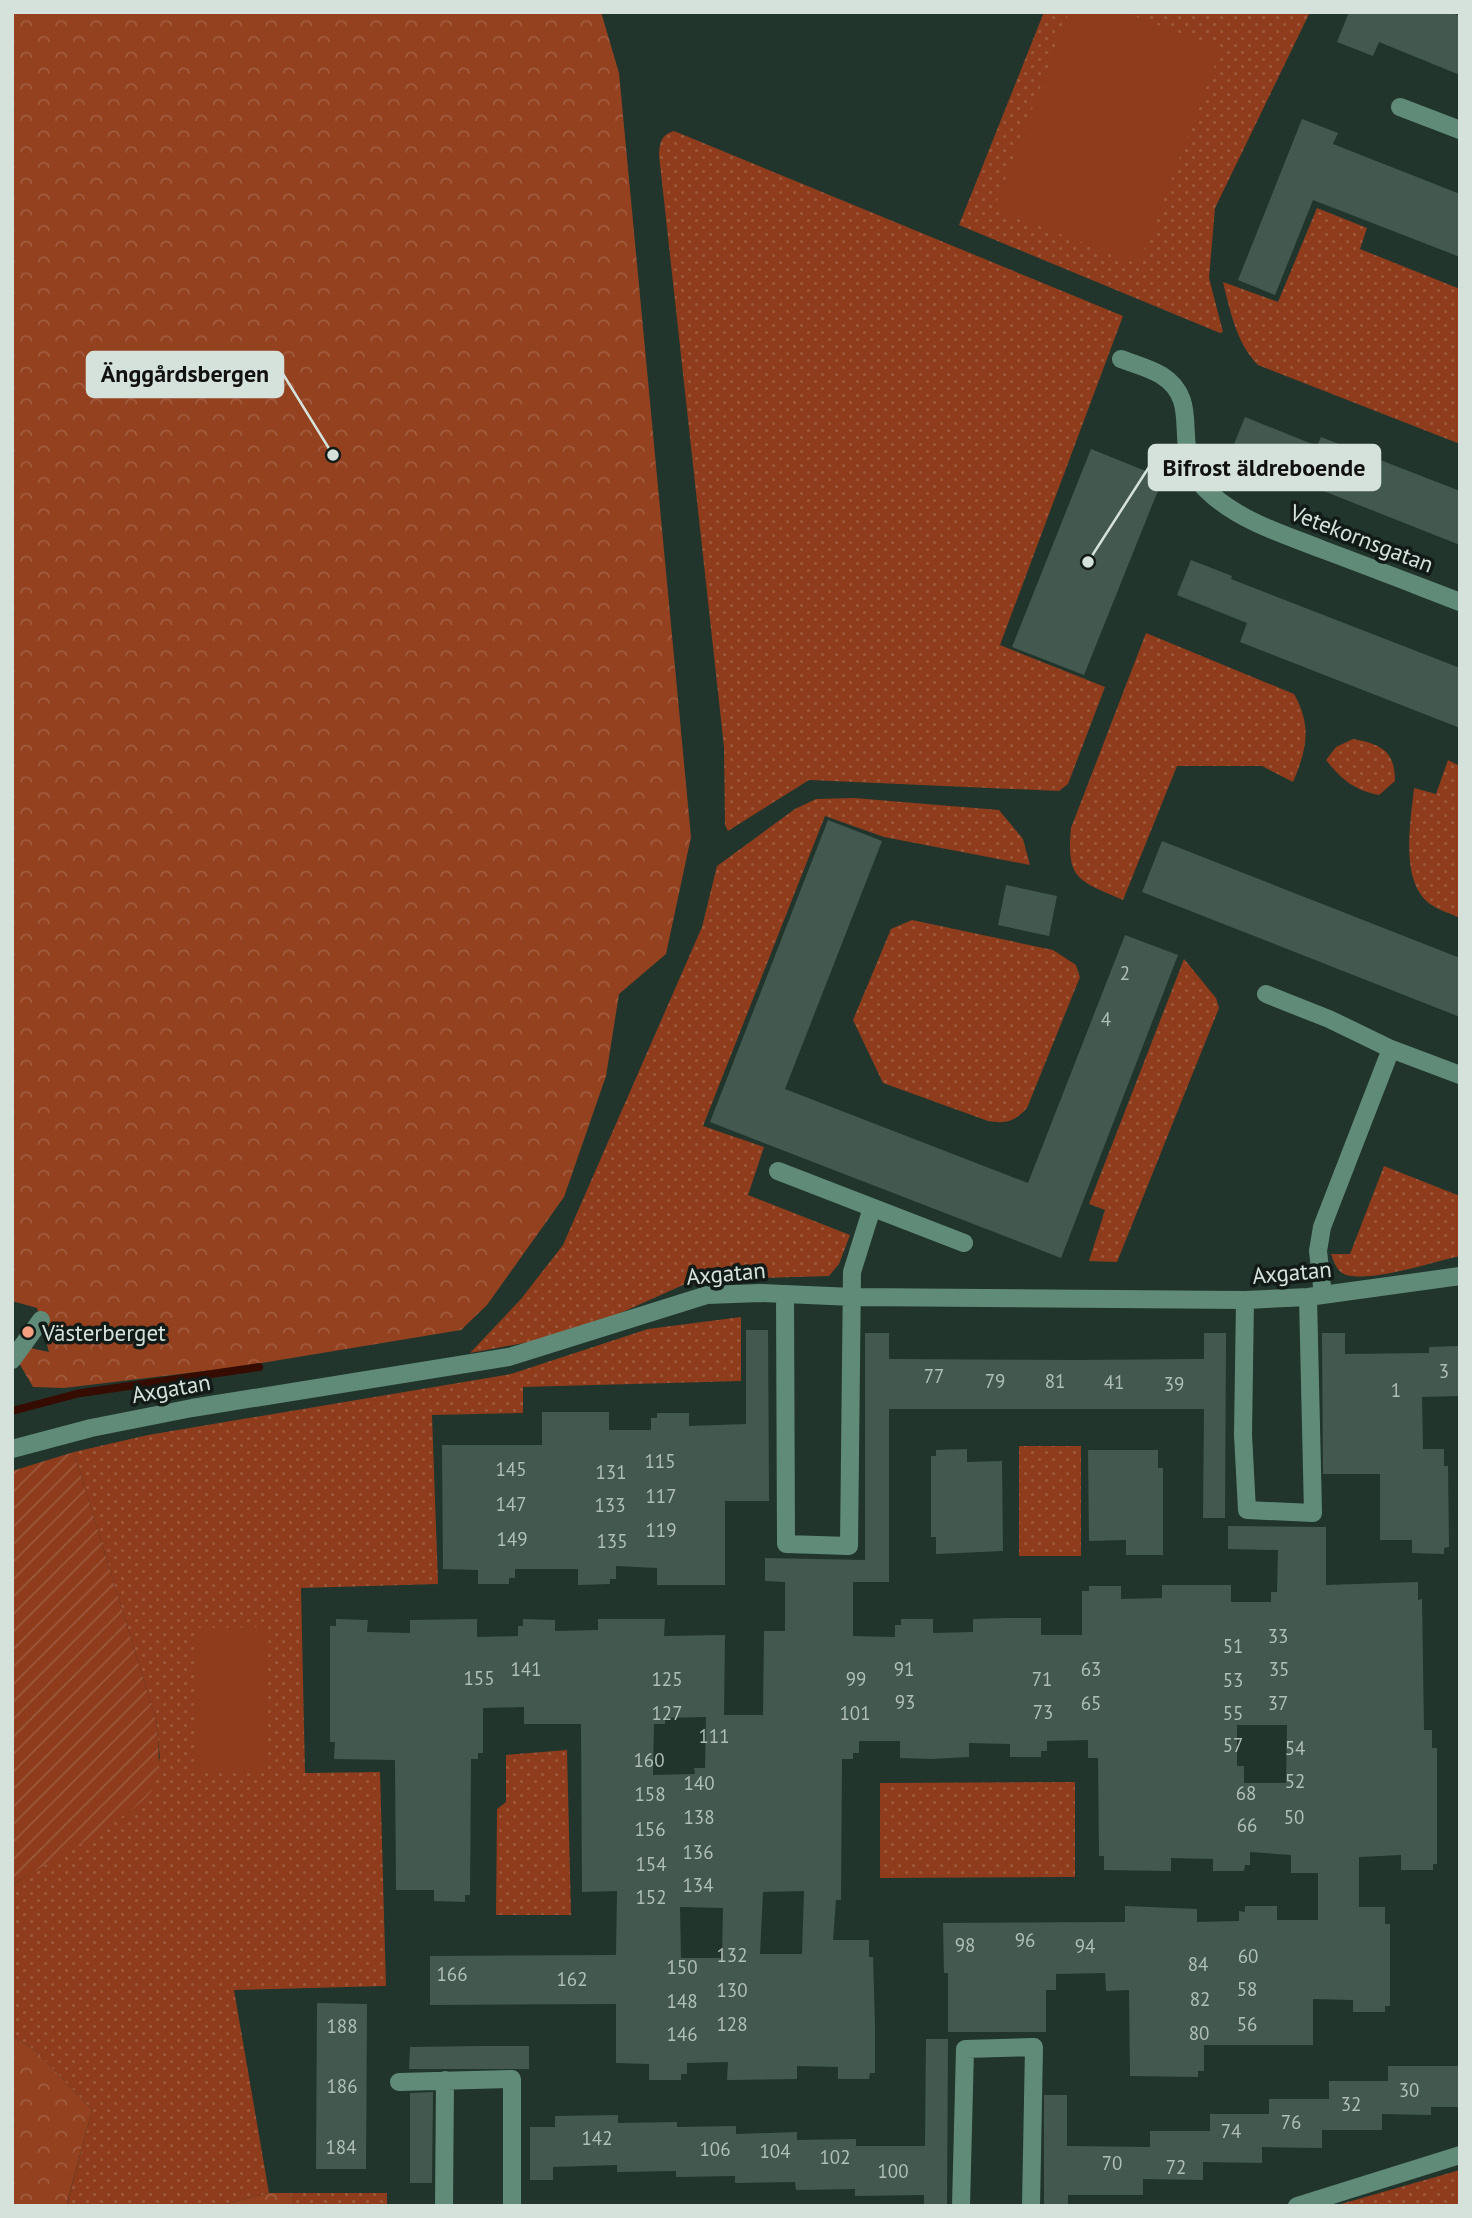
<svg xmlns="http://www.w3.org/2000/svg" width="1472" height="2218" viewBox="0 0 1472 2218" font-family="'PT Sans',sans-serif">
  <defs>
    <pattern id="grass-dots" width="8" height="8" patternUnits="userSpaceOnUse" patternTransform="scale(1.75)"><rect width="8" height="8" fill="#8e3c1b"/><path d="M2 2h.1M6 6h.1" fill="none" stroke="#9d583c" stroke-width="1.8" stroke-linecap="round"/></pattern>
    <pattern id="forest-crowns" width="20" height="18" patternUnits="userSpaceOnUse" patternTransform="scale(1.75)"><rect width="20" height="18" fill="#94411f"/><path d="M2 6a3 3 0 1 1 6 0M12 15a3 3 0 1 1 6 0" fill="none" stroke="#a25c3f"/></pattern>
    <pattern id="garden-furrows" width="10" height="10" patternUnits="userSpaceOnUse" patternTransform="scale(1.75)"><rect width="10" height="10" fill="#8e3c1b"/><path d="M-1 1l2-2M0 10L10 0M9 11l2-2" fill="none" stroke="#9d583c"/></pattern>
  </defs>
  <rect width="100%" height="100%" fill="#21352d"/>
  <!-- grass -->
  <path fill="url(#grass-dots)" d="M 1044,12 L 1310,12 L 1215,208 L 1209,278 L 1223,332 L 1220,333 L 959,225 Z
    M 674,131 L 1123,316 L 1000,645 L 1105,687 L 1068,784 L 1059,791 L 809,780 L 728,831 L 725,825 L 724,747 L 659,155 C 660,142 661,135 674,131 Z
    M 1317,208 L 1367,228 L 1360,249 L 1460,289 L 1460,444 L 1258,365 C 1237,344 1230,311 1223,282 L 1278,302 Z
    M 1146,633 L 1294,694 C 1312,726 1307,749 1293,782 L 1262,766 L 1177,766 L 1123,900 C 1079,880 1066,881 1071,828 Z
    M 1353,739 C 1381,744 1395,751 1395,781 L 1379,795 C 1354,790 1342,780 1326,760 L 1336,747 Z
    M 1448,760 L 1460,766 L 1460,918 C 1450,913 1438,910 1430,904 C 1399,881 1411,820 1414,788 L 1436,794 Z
    M 854,798 L 999,810 L 1023,839 L 1030,865 L 884,837 L 825,816 L 703,1126 L 764,1147 L 748,1195 L 850,1235 L 839,1264 L 829,1276 L 732,1279 L 683,1285 L 598,1323 L 529,1342 L 470,1353 L 521,1299 L 563,1245 L 702,927 L 717,866 L 795,809 L 816,799 Z
    M 912,920 L 1053,950 L 1076,965 L 1080,977 L 1027,1108 C 1014,1122 1006,1124 988,1121 L 883,1083 L 853,1020 L 891,929 Z
    M 1184,959 L 1216,998 L 1219,1008 L 1117,1262 L 1089,1261 L 1105,1210 L 1089,1204 Z
    M 1384,1166 L 1460,1196 L 1460,1256 C 1431,1262 1375,1282 1346,1275 C 1337,1272 1334,1262 1331,1254 L 1350,1254 Z
    M 741,1317 L 741,1381 L 523,1387 L 523,1413 L 432,1415 L 438,1584 L 301,1588 L 305,1773 L 380,1772 L 386,1986 L 234,1990 L 269,2193 L 219,2206 L 67,2204 L 92,2110 L 36,2051 L 12,2036 L 12,1885 L 130,1811 L 160,1758 L 156,1720 L 74,1452 L 148,1435 L 511,1374 L 648,1329 Z
    M 1019,1446 L 1081,1446 L 1081,1556 L 1019,1556 Z
    M 567,1750 L 571,1915 L 496,1915 L 497,1809 L 506,1802 L 506,1755 Z
    M 1075,1782 L 1075,1877 L 880,1878 L 880,1783 Z
    M 1460,2170 L 1460,2206 L 1334,2206 Z
    M 290,2193 L 387,2193 L 387,2206 L 294,2206 Z"/>
  <!-- forest -->
  <path fill="url(#forest-crowns)" d="M 12,12 L 601,12 L 619,73 L 691,837 L 666,954 L 619,994 L 606,1076 L 564,1197 L 487,1305 L 461,1330 L 238,1367 L 64,1388 L 33,1387 L 19,1363 L 12,1360 L 12,1344 L 49,1352 L 37,1308 L 12,1301 Z
    M 12,2036 L 36,2051 L 92,2110 L 67,2203 L 72,2206 L 12,2206 Z
    M 269,2193 L 290,2193 L 294,2206 L 219,2206 Z"/>
  <!-- garden -->
  <path fill="url(#garden-furrows)" d="M 74,1452 L 156,1720 C 158,1742 163,1769 152,1790 C 140,1812 39,1868 12,1885 L 12,1471 Z"/>
  <!-- pitch -->
  <path fill="#8e3c1b" d="M 1069,12 L 1123,12 L 1221,49 L 1139,264 L 994,209 Z
    M 267,1627 L 266,1772 L 195,1773 L 195,1628 Z"/>
  <g fill="none" stroke-linecap="round" stroke-linejoin="round">
    <!-- stream -->
    <path stroke="#370c00" stroke-width="8" d="M 81,1393 L 259,1367
      M 12,1411 L 80,1393"/>
  </g>
  <!-- building -->
  <path fill="#43594f" fill-rule="evenodd" d="M 1349,12 L 1449,12 L 1460,16 L 1460,75 L 1379,42 L 1373,56 L 1337,42 Z
    M 1302,119 L 1338,133 L 1333,144 L 1460,194 L 1460,257 L 1313,200 L 1275,295 L 1238,280 Z
    M 1245,417 L 1317,446 L 1321,437 L 1460,491 L 1460,545 L 1230,454 Z
    M 1091,449 L 1163,478 L 1084,675 L 1012,647 Z
    M 1191,560 L 1232,576 L 1231,579 L 1460,668 L 1460,728 L 1240,642 L 1247,623 L 1177,595 Z
    M 828,820 L 882,841 L 785,1089 L 1028,1183 L 1125,935 L 1178,955 L 1061,1258 L 710,1122 Z
    M 1162,841 L 1460,958 L 1460,1017 L 1142,892 Z
    M 1006,885 L 1057,896 L 1049,936 L 998,925 Z
    M 746,1330 L 768,1330 L 769,1501 L 725,1501 L 725,1585 L 657,1585 L 657,1568 L 616,1566 L 616,1579 L 610,1579 L 610,1584 L 578,1585 L 578,1569 L 515,1569 L 515,1578 L 509,1578 L 509,1584 L 478,1584 L 478,1570 L 443,1569 L 442,1445 L 542,1445 L 542,1412 L 609,1412 L 609,1430 L 651,1430 L 651,1418 L 657,1418 L 657,1413 L 689,1413 L 689,1426 L 746,1424 Z
    M 865,1333 L 889,1333 L 889,1359 L 1077,1360 L 1204,1359 L 1204,1333 L 1226,1333 L 1225,1518 L 1203,1518 L 1204,1409 L 889,1409 L 889,1582 L 853,1582 L 853,1636 L 895,1637 L 895,1625 L 901,1625 L 901,1619 L 933,1619 L 933,1633 L 973,1632 L 973,1619 L 1006,1618 L 1041,1618 L 1041,1635 L 1082,1635 L 1082,1591 L 1089,1591 L 1089,1586 L 1121,1586 L 1121,1599 L 1162,1598 L 1162,1585 L 1231,1585 L 1231,1602 L 1271,1602 L 1271,1592 L 1277,1592 L 1278,1550 L 1228,1549 L 1228,1526 L 1326,1527 L 1326,1585 L 1418,1582 L 1418,1600 L 1422,1599 L 1424,1730 L 1432,1730 L 1432,1748 L 1437,1748 L 1437,1864 L 1433,1864 L 1433,1870 L 1401,1870 L 1401,1855 L 1359,1857 L 1359,1907 L 1385,1907 L 1385,1924 L 1390,1924 L 1390,2006 L 1385,2006 L 1385,2012 L 1353,2012 L 1353,2000 L 1313,1999 L 1313,2045 L 1204,2045 L 1204,2071 L 1198,2071 L 1198,2077 L 1130,2076 L 1129,1990 L 1106,1991 L 1105,1973 L 1056,1974 L 1056,1990 L 1046,1990 L 1046,2032 L 948,2032 L 948,1973 L 944,1973 L 943,1923 L 1125,1922 L 1125,1906 L 1197,1909 L 1197,1922 L 1239,1921 L 1239,1911 L 1245,1912 L 1245,1906 L 1277,1906 L 1277,1920 L 1318,1920 L 1318,1873 L 1291,1873 L 1291,1855 L 1250,1852 L 1250,1865 L 1245,1865 L 1244,1871 L 1213,1871 L 1213,1859 L 1171,1858 L 1171,1871 L 1104,1870 L 1104,1856 L 1099,1856 L 1098,1758 L 1088,1758 L 1088,1740 L 1047,1741 L 1047,1751 L 1041,1751 L 1041,1757 L 1010,1757 L 1010,1744 L 969,1743 L 969,1757 L 931,1759 L 900,1758 L 900,1741 L 859,1741 L 859,1753 L 853,1753 L 853,1759 L 842,1759 L 841,1900 L 836,1900 L 833,1940 L 869,1940 L 869,1957 L 873,1957 L 875,2025 L 875,2073 L 870,2073 L 869,2079 L 838,2079 L 838,2067 L 797,2066 L 797,2079 L 727,2080 L 728,2062 L 687,2063 L 687,2074 L 681,2074 L 681,2080 L 649,2080 L 649,2064 L 616,2063 L 616,2004 L 430,2005 L 430,1956 L 616,1955 L 617,1891 L 582,1892 L 581,1724 L 524,1724 L 524,1707 L 483,1708 L 483,1753 L 478,1753 L 478,1759 L 471,1759 L 470,1895 L 465,1895 L 465,1902 L 434,1901 L 434,1890 L 396,1890 L 395,1760 L 334,1759 L 335,1742 L 330,1742 L 330,1626 L 336,1626 L 336,1619 L 368,1620 L 367,1632 L 410,1633 L 410,1620 L 477,1619 L 477,1637 L 518,1636 L 518,1626 L 523,1626 L 523,1619 L 555,1620 L 555,1631 L 598,1630 L 598,1619 L 665,1619 L 664,1636 L 725,1635 L 724,1715 L 763,1715 L 764,1631 L 785,1631 L 785,1582 L 765,1581 L 765,1558 L 865,1560 ZM 706,1717 L 705,1768 L 694,1768 L 695,1774 L 653,1775 L 654,1724 L 665,1724 L 665,1718 ZM 1237,1725 L 1287,1725 L 1286,1783 L 1244,1783 L 1244,1766 L 1237,1766 ZM 804,1891 L 802,1954 L 760,1954 L 763,1892 ZM 680,1907 L 723,1908 L 722,1958 L 681,1958 Z
    M 1322,1333 L 1345,1333 L 1345,1354 L 1429,1353 L 1429,1347 L 1460,1346 L 1460,1396 L 1422,1397 L 1423,1449 L 1444,1449 L 1444,1466 L 1448,1466 L 1449,1547 L 1444,1548 L 1444,1554 L 1412,1553 L 1412,1540 L 1380,1540 L 1380,1474 L 1323,1474 Z
    M 967,1449 L 967,1462 L 1002,1461 L 1003,1551 L 936,1554 L 936,1537 L 931,1537 L 931,1456 L 936,1456 L 936,1450 Z
    M 1088,1450 L 1158,1450 L 1158,1468 L 1163,1468 L 1163,1555 L 1126,1555 L 1126,1540 L 1089,1541 Z
    M 317,2003 L 367,2004 L 366,2169 L 316,2169 Z
    M 926,2039 L 948,2039 L 947,2206 L 924,2206 L 924,2195 L 855,2196 L 855,2189 L 796,2190 L 795,2182 L 735,2183 L 735,2176 L 676,2177 L 676,2171 L 617,2172 L 617,2165 L 553,2167 L 553,2180 L 530,2180 L 530,2127 L 555,2127 L 555,2116 L 618,2115 L 618,2123 L 677,2122 L 677,2127 L 736,2126 L 736,2134 L 797,2132 L 797,2140 L 856,2139 L 856,2146 L 925,2146 Z
    M 482,2046 L 529,2046 L 529,2069 L 409,2069 L 410,2047 Z
    M 1388,2066 L 1460,2066 L 1460,2107 L 1431,2107 L 1431,2115 L 1382,2114 L 1382,2130 L 1322,2130 L 1322,2148 L 1262,2147 L 1262,2163 L 1203,2162 L 1203,2180 L 1143,2179 L 1143,2195 L 1068,2195 L 1068,2206 L 1044,2206 L 1044,2095 L 1067,2095 L 1067,2146 L 1150,2147 L 1150,2131 L 1210,2131 L 1210,2114 L 1269,2114 L 1269,2099 L 1329,2099 L 1329,2081 L 1388,2081 Z
    M 433,2092 L 432,2183 L 410,2183 L 410,2093 Z"/>
  <g fill="none" stroke-linecap="round" stroke-linejoin="round">
    <!-- minor -->
    <path stroke="#608b79" stroke-width="18" d="M 1400,107 L 1460,130
      M 1121,359 C 1134,364 1149,368 1161,375 C 1208,404 1163,454 1212,495 C 1243,522 1283,534 1321,549 C 1367,566 1413,584 1460,602
      M 1266,994 L 1329,1019 L 1391,1049
      M 778,1171 L 964,1243
      M 785,1294 L 786,1544 L 849,1546 L 852,1272 L 872,1208
      M 1323,1295 L 1318,1251 L 1322,1227 L 1391,1049 L 1460,1075
      M 1245,1300 L 1243,1435 L 1247,1510 L 1313,1513 L 1308,1297
      M 12,1360 L 41,1320
      M 12,1449 L 91,1428 L 192,1408 L 509,1357 L 707,1295 L 760,1293 L 853,1297 L 1245,1300 L 1308,1297 L 1460,1276
      M 399,2082 L 512,2079 L 512,2206
      M 444,2206 L 445,2080
      M 961,2206 L 965,2049 L 1034,2047 L 1031,2206
      M 1297,2206 L 1460,2155"/>
  </g>
  <!-- markers -->
  <circle fill="#f3a081" stroke="#121b17" stroke-width="2.5" cx="28" cy="1332" r="7"/>
  <g text-anchor="middle" dominant-baseline="central" stroke-width="7" stroke-linejoin="round" paint-order="stroke">
    <!-- number labels -->
    <g font-size="19" fill="#b0bfb8">
      <text x="1125" y="973">2</text>
      <text x="1106" y="1019">4</text>
      <text x="1444" y="1371">3</text>
      <text x="934" y="1376">77</text>
      <text x="995" y="1381">79</text>
      <text x="1055" y="1381">81</text>
      <text x="1114" y="1382">41</text>
      <text x="1174" y="1384">39</text>
      <text x="1396" y="1390">1</text>
      <text x="660" y="1461">115</text>
      <text x="511" y="1469">145</text>
      <text x="611" y="1472">131</text>
      <text x="661" y="1496">117</text>
      <text x="511" y="1504">147</text>
      <text x="610" y="1505">133</text>
      <text x="661" y="1530">119</text>
      <text x="512" y="1539">149</text>
      <text x="612" y="1541">135</text>
      <text x="1278" y="1636">33</text>
      <text x="1233" y="1646">51</text>
      <text x="526" y="1669">141</text>
      <text x="904" y="1669">91</text>
      <text x="1091" y="1669">63</text>
      <text x="1279" y="1669">35</text>
      <text x="479" y="1678">155</text>
      <text x="667" y="1679">125</text>
      <text x="856" y="1679">99</text>
      <text x="1042" y="1679">71</text>
      <text x="1233" y="1680">53</text>
      <text x="905" y="1702">93</text>
      <text x="1091" y="1703">65</text>
      <text x="1278" y="1703">37</text>
      <text x="1043" y="1712">73</text>
      <text x="667" y="1713">127</text>
      <text x="855" y="1713">101</text>
      <text x="1233" y="1713">55</text>
      <text x="714" y="1736">111</text>
      <text x="1233" y="1745">57</text>
      <text x="1295" y="1748">54</text>
      <text x="649" y="1760">160</text>
      <text x="1295" y="1781">52</text>
      <text x="699" y="1783">140</text>
      <text x="1246" y="1793">68</text>
      <text x="650" y="1794">158</text>
      <text x="699" y="1817">138</text>
      <text x="1294" y="1817">50</text>
      <text x="1247" y="1825">66</text>
      <text x="650" y="1829">156</text>
      <text x="698" y="1852">136</text>
      <text x="651" y="1864">154</text>
      <text x="698" y="1885">134</text>
      <text x="651" y="1897">152</text>
      <text x="1025" y="1940">96</text>
      <text x="965" y="1945">98</text>
      <text x="1085" y="1946">94</text>
      <text x="732" y="1955">132</text>
      <text x="1248" y="1956">60</text>
      <text x="1198" y="1964">84</text>
      <text x="682" y="1967">150</text>
      <text x="452" y="1974">166</text>
      <text x="572" y="1979">162</text>
      <text x="1247" y="1989">58</text>
      <text x="732" y="1990">130</text>
      <text x="1200" y="1999">82</text>
      <text x="682" y="2001">148</text>
      <text x="732" y="2024">128</text>
      <text x="1247" y="2024">56</text>
      <text x="342" y="2026">188</text>
      <text x="1199" y="2033">80</text>
      <text x="682" y="2034">146</text>
      <text x="342" y="2086">186</text>
      <text x="1409" y="2090">30</text>
      <text x="1351" y="2104">32</text>
      <text x="1291" y="2122">76</text>
      <text x="1231" y="2131">74</text>
      <text x="597" y="2138">142</text>
      <text x="341" y="2147">184</text>
      <text x="715" y="2149">106</text>
      <text x="775" y="2151">104</text>
      <text x="835" y="2157">102</text>
      <text x="1112" y="2163">70</text>
      <text x="1176" y="2167">72</text>
      <text x="893" y="2171">100</text>
    </g>
    <!-- street labels -->
    <g font-size="23" fill="#d5e1db" stroke="#121b17">
      <text transform="translate(1362 538) rotate(21)">Vetekornsgatan</text>
      <text transform="translate(1292 1272) rotate(-5)">Axgatan</text>
      <text transform="translate(726 1273) rotate(-5)">Axgatan</text>
      <text transform="translate(171 1388) rotate(-10)">Axgatan</text>
    </g>
    <!-- poi labels -->
    <g font-size="23" fill="#d5e1db" stroke="#121b17" text-anchor="start">
      <text x="42" y="1332">Västerberget</text>
    </g>
  </g>
  <!-- callouts -->
  <path fill="none" stroke="#d5e1db" stroke-width="2.5" d="M333 455L283 374M1088 562L1149 467"/>
  <g fill="#d5e1db" stroke="#121b17" stroke-width="2.5">
    <circle cx="333" cy="455" r="7"/>
    <circle cx="1088" cy="562" r="7"/>
  </g>
  <g fill="#d5e1db" stroke="#d5e1db" stroke-width="2.5">
    <rect x="87" y="352" width="196" height="45" rx="7"/>
    <rect x="1149" y="445" width="231" height="45" rx="7"/>
  </g>
  <g font-size="24" text-anchor="middle" font-weight="bold" fill="#111">
    <text x="185" y="382">Änggårdsbergen</text>
    <text x="1264" y="476">Bifrost äldreboende</text>
  </g>
  <!-- border -->
  <rect width="1472" height="2218" fill="none" stroke="#d5e1db" stroke-width="28"/>
</svg>
